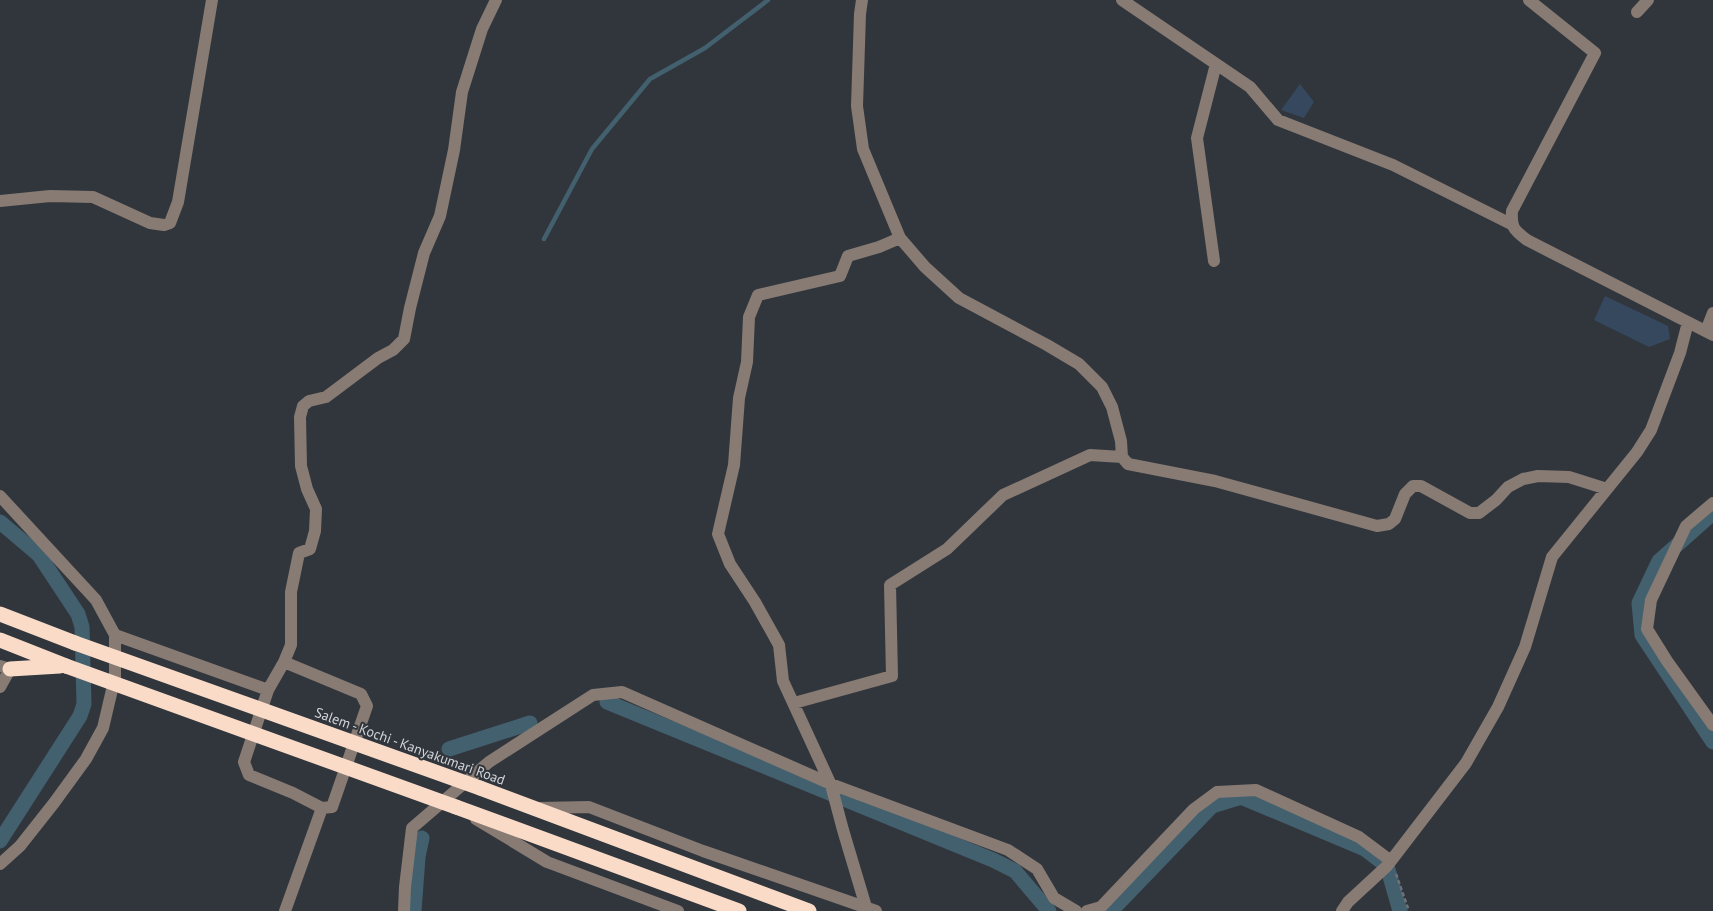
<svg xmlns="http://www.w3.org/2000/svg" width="1713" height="911" viewBox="0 0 1713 911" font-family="'PT Sans',sans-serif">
  <rect width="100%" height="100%" fill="#31363d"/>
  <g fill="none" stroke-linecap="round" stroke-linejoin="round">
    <!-- stream -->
    <path stroke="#43606f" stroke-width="4.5" d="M 544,239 L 592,149 L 650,79 L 705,48 L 768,0"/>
    <!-- canal -->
    <path stroke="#43606f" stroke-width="15" d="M 1713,513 L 1659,561 L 1639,603 L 1642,635 L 1713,742
      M 0,522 L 39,555 L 78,614 L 82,627 L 84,704 L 80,716 L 0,841
      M 607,702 L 993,860 L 1015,871 L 1049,911
      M 449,749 L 530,723
      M 414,911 L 418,857 L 422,838
      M 1111,911 L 1212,806 L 1241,797 L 1365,849 L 1387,866 L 1400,911"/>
  </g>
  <!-- building -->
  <path fill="#35485d" d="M 1300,84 L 1314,102 L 1304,118 L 1281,110 Z
    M 1605,296 L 1668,326 L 1670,339 L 1649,347 L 1594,320 Z"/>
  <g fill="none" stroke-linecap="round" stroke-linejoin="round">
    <!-- path -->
    <path stroke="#6e7379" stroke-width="2.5" stroke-dasharray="4 2.5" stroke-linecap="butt" d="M 1396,874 L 1409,911"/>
    <!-- minor -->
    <path stroke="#877b73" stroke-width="12" d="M 862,0 L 860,14 L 857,106 L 863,149 L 900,238 L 925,267 L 959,298 L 1047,345 L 1079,364 L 1102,387 L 1112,407 L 1121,441 L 1122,457 L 1128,464 L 1215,481 L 1377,526 L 1389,524 L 1395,519 L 1405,494 L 1413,486 L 1421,486 L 1470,513 L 1479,513 L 1496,500 L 1508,487 L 1523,479 L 1538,476 L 1569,477 L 1607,489
      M 1122,0 L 1250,87 L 1278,120 L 1393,165 L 1511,224
      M 1529,0 L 1595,53 L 1512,211 C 1511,228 1514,230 1527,240 L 1713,335
      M 1637,12 L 1648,0
      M 0,201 L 50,196 L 93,197 L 150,223 L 164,225 L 170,223 L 178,202 L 212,0
      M 1214,261 L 1197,138 L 1216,64
      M 1706,331 L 1713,313
      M 0,496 L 96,600 L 115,635 L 268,690 L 244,762 L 249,775 L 293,793 L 322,808 L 285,911
      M 1713,503 L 1686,526 L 1651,600 L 1647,629 L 1667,661 L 1713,725
      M 284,662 L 361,694 L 367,706 L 332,807 L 322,808
      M 0,666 L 10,669 L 0,687
      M 268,690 L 284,662 L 291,645 L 291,592 L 299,553 L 310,549 L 315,531 L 316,509 L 307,489 L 301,466 L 300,417 L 303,406 L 309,401 L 326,397 L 378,358 L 393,350 L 404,339 L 410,308 L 424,253 L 440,216 L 454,150 L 462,92 L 482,29 L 496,0
      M 794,703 L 892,676 L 890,585 L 947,549 L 1003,495 L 1090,455 L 1122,457
      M 539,808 L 589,807 L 703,851 L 876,911
      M 476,819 L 547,862 L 678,911
      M 0,864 L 20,846 L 54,803 L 86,759 L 103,728 L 115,677 L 115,635
      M 866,907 L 843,830 L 831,785 L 783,681 L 779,645 L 755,602 L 730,564 L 718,534 L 734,465 L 739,398 L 747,362 L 749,317 L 758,295 L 840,276 L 848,256 L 879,247 L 900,238
      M 404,911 L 405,887 L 412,828 L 489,762 L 593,695 L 622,692 L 831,784 L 1008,850 L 1037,869 L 1054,898 L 1076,911
      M 1087,911 L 1101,907 L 1194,809 L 1217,792 L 1256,790 L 1359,837 L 1391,861
      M 1342,911 L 1348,902 L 1387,866 L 1466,763 L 1498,707 L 1525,647 L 1552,557 L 1637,452 L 1651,430 L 1680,353 L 1688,322"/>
    <!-- highway -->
    <path stroke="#f9dbc8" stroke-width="15" d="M 0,614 L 75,643
      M 0,640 L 66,666
      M 10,669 L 60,666
      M 480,788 L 809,911
      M 456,807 L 739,911"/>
    <!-- highway-bridge -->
    <path stroke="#f9dbc8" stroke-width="15" d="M 75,643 L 480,788
      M 66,666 L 456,807"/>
  </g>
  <g text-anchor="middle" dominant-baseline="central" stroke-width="4" stroke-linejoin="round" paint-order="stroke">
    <!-- street labels -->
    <g font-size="14" fill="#d1d5d9" stroke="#31363d">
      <text transform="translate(410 746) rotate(20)">Salem - Kochi - Kanyakumari Road</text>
    </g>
  </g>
</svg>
